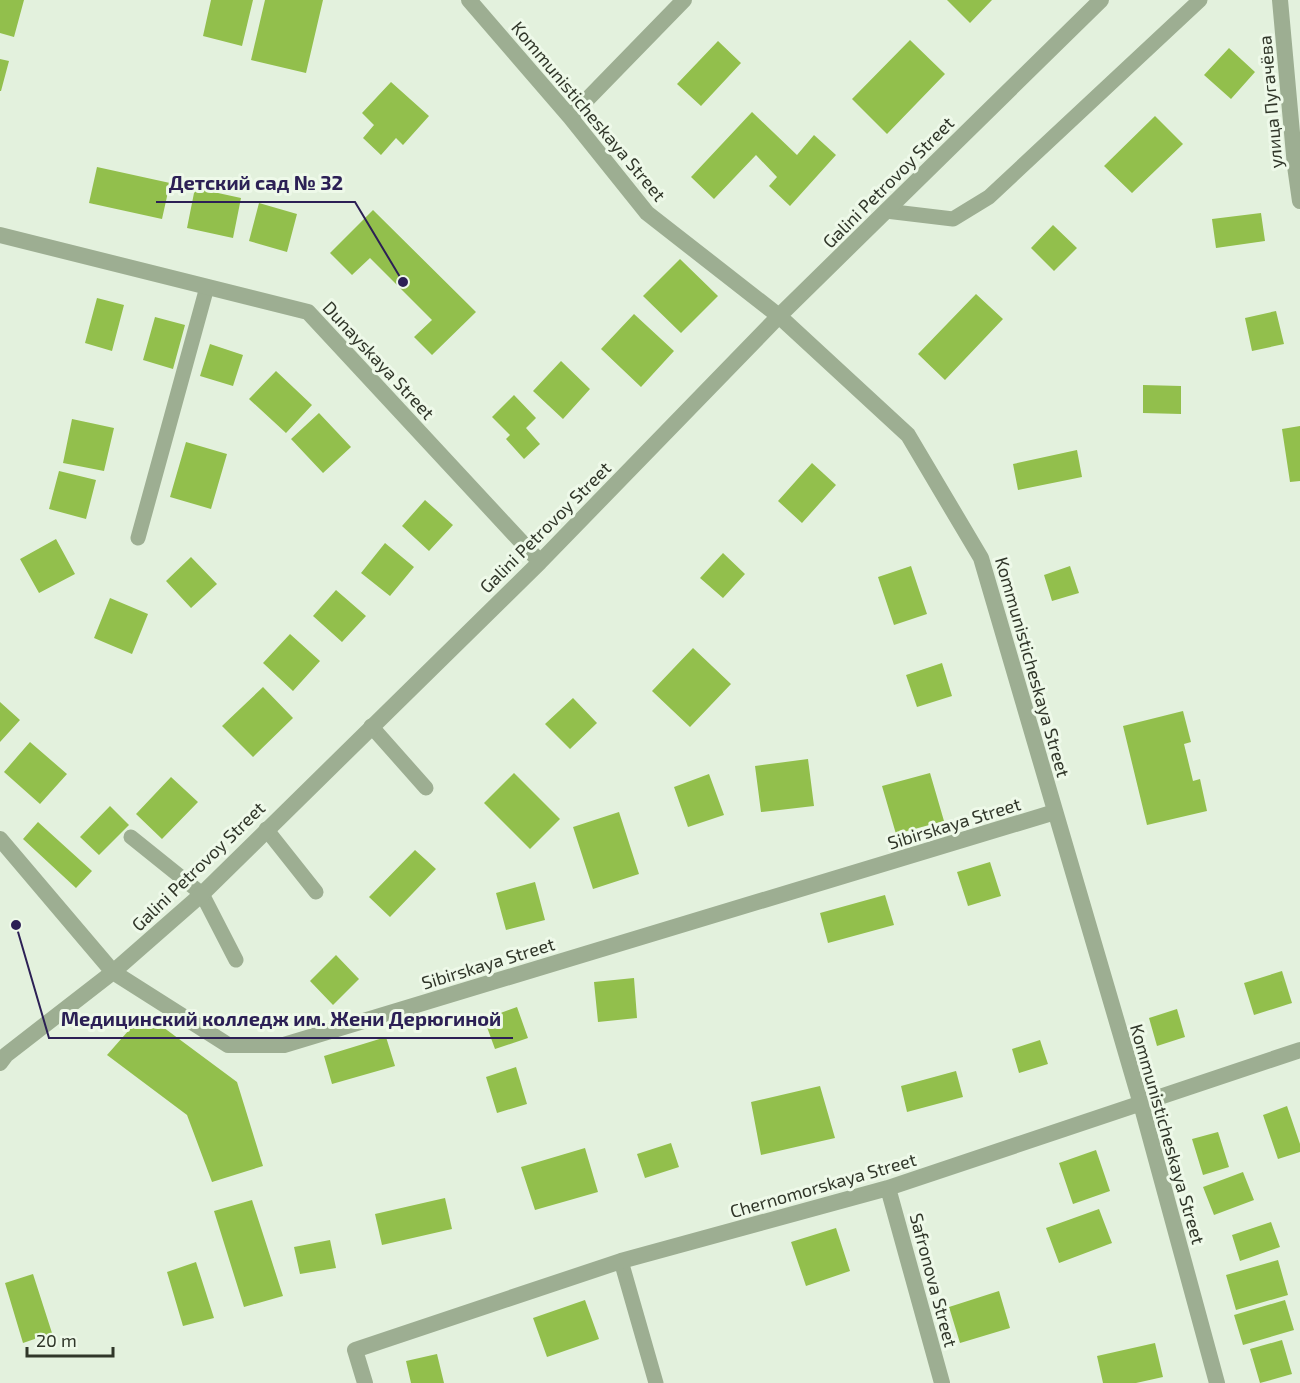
<svg xmlns="http://www.w3.org/2000/svg" width="1300" height="1383" viewBox="0 0 1300 1383" font-family="'Exo 2',sans-serif">
  <rect width="100%" height="100%" fill="#e3f1dd"/>
  <!-- building -->
  <path fill="#92bf4c" d="M 0,0 L 24,0 L 14,37 L 0,33 Z
    M 211,0 L 253,0 L 242,46 L 203,36 Z
    M 265,0 L 323,0 L 306,73 L 251,60 Z
    M 947,0 L 992,0 L 970,23 Z
    M 910,40 L 945,74 L 887,134 L 852,99 Z
    M 718,41 L 741,63 L 701,106 L 677,84 Z
    M 1229,48 L 1255,72 L 1231,99 L 1204,75 Z
    M 0,59 L 9,61 L 1,91 L 0,91 Z
    M 391,82 L 429,116 L 403,145 L 396,138 L 381,155 L 363,138 L 374,125 L 362,113 Z
    M 752,112 L 797,155 L 814,135 L 836,155 L 790,206 L 769,186 L 777,177 L 756,155 L 714,199 L 691,177 Z
    M 1155,116 L 1183,144 L 1132,193 L 1104,166 Z
    M 97,167 L 170,183 L 162,219 L 89,203 Z
    M 195,188 L 241,198 L 233,238 L 187,228 Z
    M 259,203 L 297,214 L 287,252 L 249,241 Z
    M 373,210 L 476,312 L 432,355 L 414,337 L 432,320 L 370,258 L 352,275 L 330,253 Z
    M 1261,213 L 1265,241 L 1216,248 L 1212,219 Z
    M 1053,225 L 1077,248 L 1054,271 L 1031,248 Z
    M 680,259 L 718,296 L 681,333 L 643,296 Z
    M 976,294 L 1003,319 L 945,380 L 918,354 Z
    M 97,298 L 124,305 L 112,351 L 85,343 Z
    M 1276,311 L 1284,344 L 1252,351 L 1245,318 Z
    M 634,314 L 674,351 L 641,387 L 601,349 Z
    M 155,317 L 185,325 L 173,369 L 143,360 Z
    M 210,344 L 243,355 L 233,386 L 200,376 Z
    M 561,361 L 590,389 L 563,419 L 533,391 Z
    M 276,371 L 312,405 L 286,433 L 249,399 Z
    M 1143,385 L 1181,386 L 1181,414 L 1143,413 Z
    M 514,395 L 536,418 L 526,428 L 540,444 L 524,459 L 506,439 L 510,435 L 492,417 Z
    M 319,413 L 351,447 L 323,473 L 291,439 Z
    M 72,419 L 114,428 L 104,471 L 63,463 Z
    M 1300,426 L 1300,481 L 1290,482 L 1282,429 Z
    M 186,442 L 227,454 L 211,509 L 170,497 Z
    M 1077,450 L 1082,477 L 1018,490 L 1013,464 Z
    M 812,463 L 836,485 L 802,523 L 778,501 Z
    M 59,471 L 96,480 L 86,519 L 49,509 Z
    M 425,500 L 453,525 L 429,551 L 402,526 Z
    M 56,539 L 75,574 L 39,593 L 20,559 Z
    M 385,543 L 414,567 L 390,596 L 361,573 Z
    M 723,553 L 745,574 L 723,598 L 700,578 Z
    M 191,557 L 217,584 L 191,608 L 166,581 Z
    M 911,566 L 927,614 L 894,625 L 878,577 Z
    M 1070,566 L 1079,593 L 1052,601 L 1044,575 Z
    M 336,590 L 366,616 L 342,642 L 313,616 Z
    M 110,598 L 148,614 L 132,654 L 94,638 Z
    M 290,634 L 320,661 L 293,691 L 263,663 Z
    M 693,648 L 731,684 L 690,727 L 652,691 Z
    M 942,663 L 952,696 L 917,707 L 906,675 Z
    M 263,687 L 293,718 L 253,757 L 222,726 Z
    M 573,698 L 597,723 L 570,749 L 545,724 Z
    M 0,702 L 20,720 L 0,742 Z
    M 1183,711 L 1191,742 L 1184,744 L 1193,781 L 1200,779 L 1207,811 L 1147,825 L 1123,726 Z
    M 30,742 L 67,774 L 40,804 L 4,772 Z
    M 808,759 L 814,806 L 761,812 L 755,766 Z
    M 514,773 L 560,819 L 530,849 L 484,803 Z
    M 930,773 L 944,821 L 896,834 L 882,786 Z
    M 709,774 L 724,815 L 688,827 L 674,787 Z
    M 171,777 L 198,802 L 162,839 L 136,814 Z
    M 110,806 L 129,825 L 99,855 L 80,837 Z
    M 619,812 L 639,874 L 593,889 L 573,827 Z
    M 38,822 L 92,871 L 76,888 L 23,839 Z
    M 415,850 L 436,869 L 390,917 L 369,897 Z
    M 990,862 L 1001,896 L 968,906 L 957,872 Z
    M 535,882 L 545,920 L 506,930 L 496,893 Z
    M 885,895 L 894,925 L 828,943 L 820,913 Z
    M 336,955 L 359,979 L 333,1005 L 310,981 Z
    M 1282,971 L 1292,1003 L 1254,1015 L 1244,983 Z
    M 634,978 L 637,1018 L 598,1022 L 594,982 Z
    M 517,1007 L 528,1038 L 495,1049 L 484,1019 Z
    M 1177,1009 L 1185,1037 L 1157,1046 L 1149,1018 Z
    M 144,1013 L 237,1082 L 263,1166 L 212,1182 L 187,1115 L 107,1055 Z
    M 386,1037 L 395,1066 L 332,1084 L 324,1056 Z
    M 1040,1040 L 1048,1064 L 1019,1073 L 1012,1049 Z
    M 516,1067 L 527,1104 L 497,1113 L 486,1077 Z
    M 956,1071 L 963,1097 L 907,1112 L 901,1086 Z
    M 820,1086 L 835,1138 L 761,1155 L 751,1102 Z
    M 1287,1106 L 1300,1144 L 1300,1152 L 1278,1159 L 1263,1115 Z
    M 1218,1132 L 1229,1167 L 1203,1175 L 1192,1139 Z
    M 671,1143 L 679,1167 L 645,1178 L 637,1154 Z
    M 585,1148 L 598,1192 L 535,1210 L 521,1167 Z
    M 1096,1150 L 1110,1191 L 1073,1204 L 1059,1163 Z
    M 1243,1172 L 1254,1200 L 1214,1215 L 1203,1187 Z
    M 445,1198 L 452,1229 L 382,1245 L 375,1214 Z
    M 252,1200 L 283,1296 L 244,1307 L 214,1211 Z
    M 1099,1209 L 1112,1243 L 1059,1263 L 1046,1228 Z
    M 1271,1222 L 1280,1247 L 1240,1261 L 1232,1235 Z
    M 836,1228 L 850,1271 L 806,1286 L 791,1242 Z
    M 330,1240 L 336,1268 L 300,1274 L 294,1247 Z
    M 1278,1260 L 1288,1295 L 1236,1310 L 1226,1275 Z
    M 196,1262 L 214,1318 L 183,1326 L 167,1272 Z
    M 33,1274 L 52,1333 L 23,1343 L 5,1283 Z
    M 999,1291 L 1010,1328 L 960,1343 L 949,1307 Z
    M 585,1300 L 599,1339 L 547,1357 L 533,1318 Z
    M 1285,1300 L 1294,1330 L 1243,1345 L 1234,1315 Z
    M 1282,1340 L 1292,1374 L 1260,1383 L 1250,1349 Z
    M 1155,1343 L 1163,1377 L 1136,1383 L 1103,1383 L 1097,1356 Z
    M 437,1354 L 444,1383 L 411,1383 L 406,1361 Z"/>
  <g fill="none" stroke-linecap="round" stroke-linejoin="round">
    <!-- service -->
    <path stroke="#9dae92" stroke-width="15" d="M 886,211 L 953,219 L 989,197 L 1200,0
      M 138,538 L 207,287
      M 371,726 L 426,788
      M 266,829 L 316,892
      M 131,837 L 202,894 L 236,960
      M 621,1261 L 656,1383"/>
    <!-- minor -->
    <path stroke="#9dae92" stroke-width="16" d="M 469,0 L 570,117 L 647,213 L 779,316 L 908,435 L 981,558 L 1141,1104 L 1217,1383
      M 1280,0 L 1295,166 L 1300,201
      M 570,117 L 684,0
      M 0,235 L 308,312 L 540,562
      M 0,839 L 113,972 L 228,1045 L 284,1045 L 1055,812
      M 0,1063 L 6,1055 L 113,972 L 202,894 L 540,562 L 779,316 L 1101,0
      M 888,1188 L 942,1383
      M 365,1383 L 355,1350 L 621,1261 L 888,1188 L 1300,1050"/>
  </g>
  <g text-anchor="middle" dominant-baseline="central" stroke-width="6" stroke-linejoin="round" paint-order="stroke">
    <!-- street labels -->
    <g font-size="18" fill="#303629" stroke="#eef9e9">
      <text transform="translate(1270 102) rotate(-95)">улица Пугачёва</text>
      <text transform="translate(589 111) rotate(50)">Kommunisticheskaya Street</text>
      <text transform="translate(888 182) rotate(-45)">Galini Petrovoy Street</text>
      <text transform="translate(379 360) rotate(47)">Dunayskaya Street</text>
      <text transform="translate(545 527) rotate(-45)">Galini Petrovoy Street</text>
      <text transform="translate(1033 667) rotate(74)">Kommunisticheskaya Street</text>
      <text transform="translate(954 823) rotate(-17)">Sibirskaya Street</text>
      <text transform="translate(198 866) rotate(-44)">Galini Petrovoy Street</text>
      <text transform="translate(488 963) rotate(-17)">Sibirskaya Street</text>
      <text transform="translate(1168 1134) rotate(74)">Kommunisticheskaya Street</text>
      <text transform="translate(823 1185) rotate(-16)">Chernomorskaya Street</text>
      <text transform="translate(934 1280) rotate(75)">Safronova Street</text>
    </g>
  </g>
  <!-- callouts -->
  <path fill="none" stroke="#2c2055" stroke-width="2" d="M403 282L355 202H156M16 925L49 1038H513"/>
  <g fill="#2c2055" stroke="#eef9e9" stroke-width="2">
    <circle cx="403" cy="282" r="6"/>
    <circle cx="16" cy="925" r="6"/>
  </g>
  <g font-size="20" text-anchor="middle" font-weight="bold" fill="#2c2055" stroke="#eef9e9" stroke-width="6" stroke-linejoin="round" paint-order="stroke">
    <text x="256" y="190">Детский сад № 32</text>
    <text x="281" y="1026">Медицинский колледж им. Жени Дерюгиной</text>
  </g>
  <!-- scale -->
  <path d="M27 1347v9h86v-9" fill="none" stroke="#303629" stroke-width="3"/>
  <text x="36" y="1347" font-size="18" fill="#303629" stroke="#eef9e9" stroke-width="4.5" paint-order="stroke">20 m</text>
</svg>
